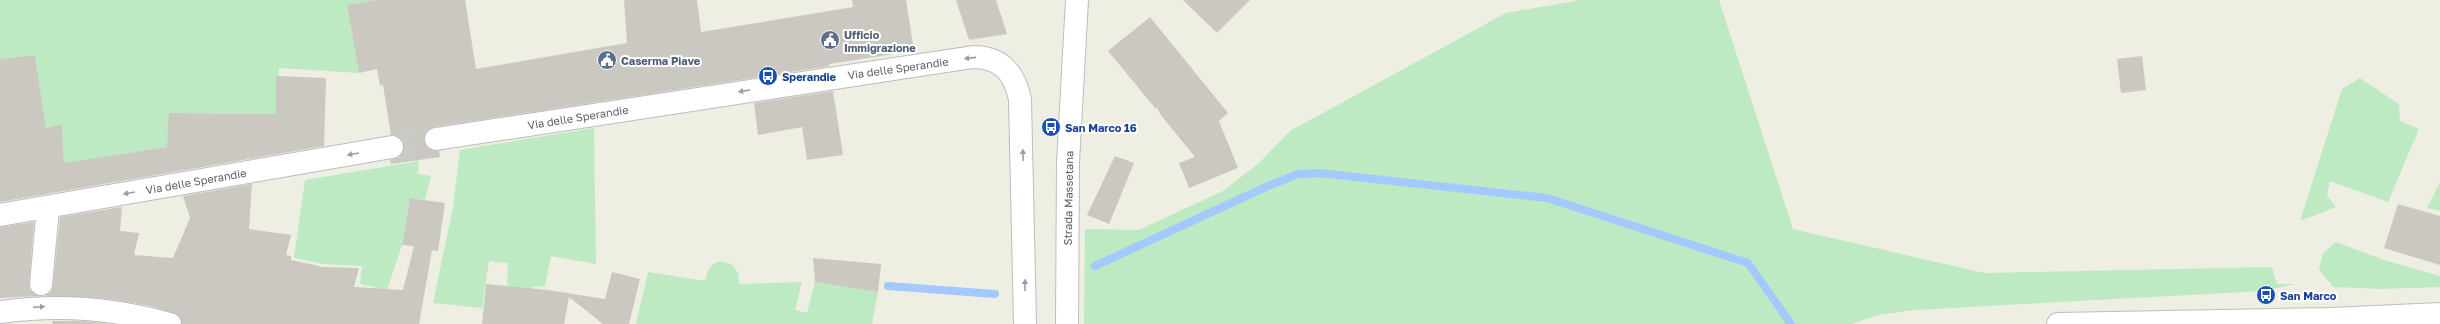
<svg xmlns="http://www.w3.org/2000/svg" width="2440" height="324" viewBox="0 0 2440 324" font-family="'Golos Text',sans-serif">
  <rect width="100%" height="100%" fill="#efeee3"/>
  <!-- green -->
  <path fill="#bde9c3" d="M 0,0 L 376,0 L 347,5 L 359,73 L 279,68 L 276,114 L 170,113 L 167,147 L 64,163 L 62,126 L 46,128 L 35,55 L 0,59 Z
    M 1581,0 L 1719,0 L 1793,229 L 1984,273 L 2272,267 L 2277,284 L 2296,284 L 2262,291 L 1915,310 L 1878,315 L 1852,324 L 1084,324 L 1085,229 L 1139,230 L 1223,191 L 1259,163 L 1290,131 L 1506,13 Z
    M 2360,78 L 2399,104 L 2400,121 L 2419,129 L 2388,202 L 2330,181 L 2327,195 L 2336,207 L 2300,221 L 2342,89 Z
    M 594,128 L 596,264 L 551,256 L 545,286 L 532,287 L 533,298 L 507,285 L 508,263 L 489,261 L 482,308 L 433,303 L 453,207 L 460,150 Z
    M 419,161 L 418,174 L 431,176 L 425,200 L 410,198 L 402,245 L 387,290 L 360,284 L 362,266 L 322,264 L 294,258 L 305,180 Z
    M 2440,182 L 2440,211 L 2427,208 Z
    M 2336,242 L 2384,260 L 2440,276 L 2440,287 L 2382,289 L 2333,287 L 2319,269 L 2323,253 Z
    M 721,261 L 733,265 L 739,275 L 739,284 L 802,282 L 795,310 L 807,313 L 815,282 L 878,292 L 872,324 L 636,324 L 648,272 L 705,281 C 707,270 711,263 721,261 Z"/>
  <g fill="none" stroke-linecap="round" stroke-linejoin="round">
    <!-- stream -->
    <path stroke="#a3c9ff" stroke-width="8" d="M 1095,266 L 1268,186 L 1298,174 L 1320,173 L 1547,198 L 1748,263 L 1791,324
      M 888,286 L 995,294"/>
  </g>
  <!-- building -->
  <path fill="#cac8c0" d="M 376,0 L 465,0 L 476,69 L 627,43 L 624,0 L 697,0 L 701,32 L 853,7 L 852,0 L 906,0 L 914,51 L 829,64 L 830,66 L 434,127 L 425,134 L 424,141 L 431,150 L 439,151 L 440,157 L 391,164 L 390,160 L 400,157 L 404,152 L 404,144 L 401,139 L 391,135 L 383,85 L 380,86 L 377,69 L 359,73 L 347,5 Z
    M 956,0 L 996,0 L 1007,34 L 969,40 Z
    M 1183,0 L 1250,0 L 1217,33 Z
    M 1150,17 L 1228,113 L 1219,121 L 1238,168 L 1189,188 L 1179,163 L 1195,157 L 1160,114 L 1157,107 L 1156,109 L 1108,51 Z
    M 35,55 L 46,128 L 62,125 L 64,163 L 167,147 L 169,113 L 276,114 L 276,77 L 278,76 L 326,78 L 324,146 L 0,202 L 0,59 Z
    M 2142,56 L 2146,90 L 2121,93 L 2117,59 Z
    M 833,91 L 843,155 L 807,160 L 802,127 L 758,135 L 754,103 Z
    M 1115,156 L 1134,163 L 1109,224 L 1087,215 Z
    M 252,184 L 249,229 L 291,235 L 286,255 L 291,256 L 291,260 L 323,267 L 359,268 L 354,287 L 403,290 L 414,246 L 402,245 L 410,198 L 445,203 L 438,251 L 432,250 L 419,324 L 182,324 L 178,315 L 151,306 L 108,299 L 44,296 L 51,292 L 53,285 L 60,217 L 122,207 L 120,231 L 139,233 L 134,255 L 173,258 L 190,218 L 183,196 Z
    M 2398,204 L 2440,216 L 2440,265 L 2384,248 Z
    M 34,222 L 29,283 L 30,290 L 39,296 L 0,298 L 0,227 Z
    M 813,258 L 881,264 L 878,292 L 815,282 Z
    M 612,272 L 640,279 L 629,324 L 603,324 L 569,297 L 564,324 L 482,324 L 486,284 L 548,290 L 605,299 Z
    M 52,321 L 85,321 L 108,324 L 53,324 Z"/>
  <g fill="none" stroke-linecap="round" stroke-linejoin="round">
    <!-- street-tunnel -->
    <path stroke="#cacac4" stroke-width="22" stroke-dasharray="22 11" stroke-linecap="butt" d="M 392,147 L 436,139"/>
    <!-- street casing -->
    <g stroke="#bbbcc3" stroke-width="24">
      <path id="street" d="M 436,139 L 973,57 C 1001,57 1014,72 1020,99 L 1025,324
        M 0,215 L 392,147
        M 41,284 L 48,208
        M 0,312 C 60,304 112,308 170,324"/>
    </g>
    <!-- secondary casing -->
    <g stroke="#bbbec6" stroke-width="24">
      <path id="secondary" d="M 1067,324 L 1068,162 L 1077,0
        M 2058,324 L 2330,319 L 2440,314"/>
    </g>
    <!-- street -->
    <use href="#street" stroke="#fff" stroke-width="22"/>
    <!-- secondary -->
    <use href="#secondary" stroke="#fff" stroke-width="22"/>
  </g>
  <!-- one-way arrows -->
  <defs><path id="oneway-solid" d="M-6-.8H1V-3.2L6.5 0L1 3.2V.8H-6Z"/></defs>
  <g fill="#9d9ea3">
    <use href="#oneway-solid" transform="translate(970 58) rotate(174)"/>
    <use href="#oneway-solid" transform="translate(744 91) rotate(171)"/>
    <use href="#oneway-solid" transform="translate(353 154) rotate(170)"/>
    <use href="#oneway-solid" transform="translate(1023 155) rotate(-91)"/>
    <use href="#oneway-solid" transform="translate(129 193) rotate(170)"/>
    <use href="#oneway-solid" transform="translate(1025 285) rotate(-90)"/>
    <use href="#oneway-solid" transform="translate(39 307) rotate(-4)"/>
  </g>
  <!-- icons -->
  <defs>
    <g id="civic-disc" transform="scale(1)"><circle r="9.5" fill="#5c6f8a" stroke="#fff"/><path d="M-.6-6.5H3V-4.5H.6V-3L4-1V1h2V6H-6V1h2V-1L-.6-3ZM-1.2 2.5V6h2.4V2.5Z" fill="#fff"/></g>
    <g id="bus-disc" transform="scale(1)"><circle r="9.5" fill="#1a4fb4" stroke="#fff"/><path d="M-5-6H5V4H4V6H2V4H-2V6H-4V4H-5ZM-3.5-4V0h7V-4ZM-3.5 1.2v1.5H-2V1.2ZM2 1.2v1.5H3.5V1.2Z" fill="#fff"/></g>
  </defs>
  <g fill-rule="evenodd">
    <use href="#civic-disc" x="830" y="40"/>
    <use href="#civic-disc" x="607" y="60"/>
    <use href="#bus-disc" x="768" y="76"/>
    <use href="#bus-disc" x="1051" y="127"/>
    <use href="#bus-disc" x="2266" y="295"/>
  </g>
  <g text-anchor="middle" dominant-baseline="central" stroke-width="4" stroke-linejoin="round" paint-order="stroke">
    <!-- service labels -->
    <g font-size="11" font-weight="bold" fill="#4e5e75" stroke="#fff" text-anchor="start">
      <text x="844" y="34">Ufficio<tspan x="844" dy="13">Immigrazione</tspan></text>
      <text x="621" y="60">Caserma Piave</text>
    </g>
    <!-- street labels -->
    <g font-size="11" fill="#5b5e65" stroke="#fff">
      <text transform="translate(898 68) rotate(-8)">Via delle Sperandie</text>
      <text transform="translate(578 117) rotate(-9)">Via delle Sperandie</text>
      <text transform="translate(196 181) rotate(-10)">Via delle Sperandie</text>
      <text transform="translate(1068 198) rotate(-89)">Strada Massetana</text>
    </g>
    <!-- transit labels -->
    <g font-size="11" font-weight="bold" fill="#164399" stroke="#fff" text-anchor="start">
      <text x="782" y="76">Sperandie</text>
      <text x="1065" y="127">San Marco 16</text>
      <text x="2280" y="295">San Marco</text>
    </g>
  </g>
</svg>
